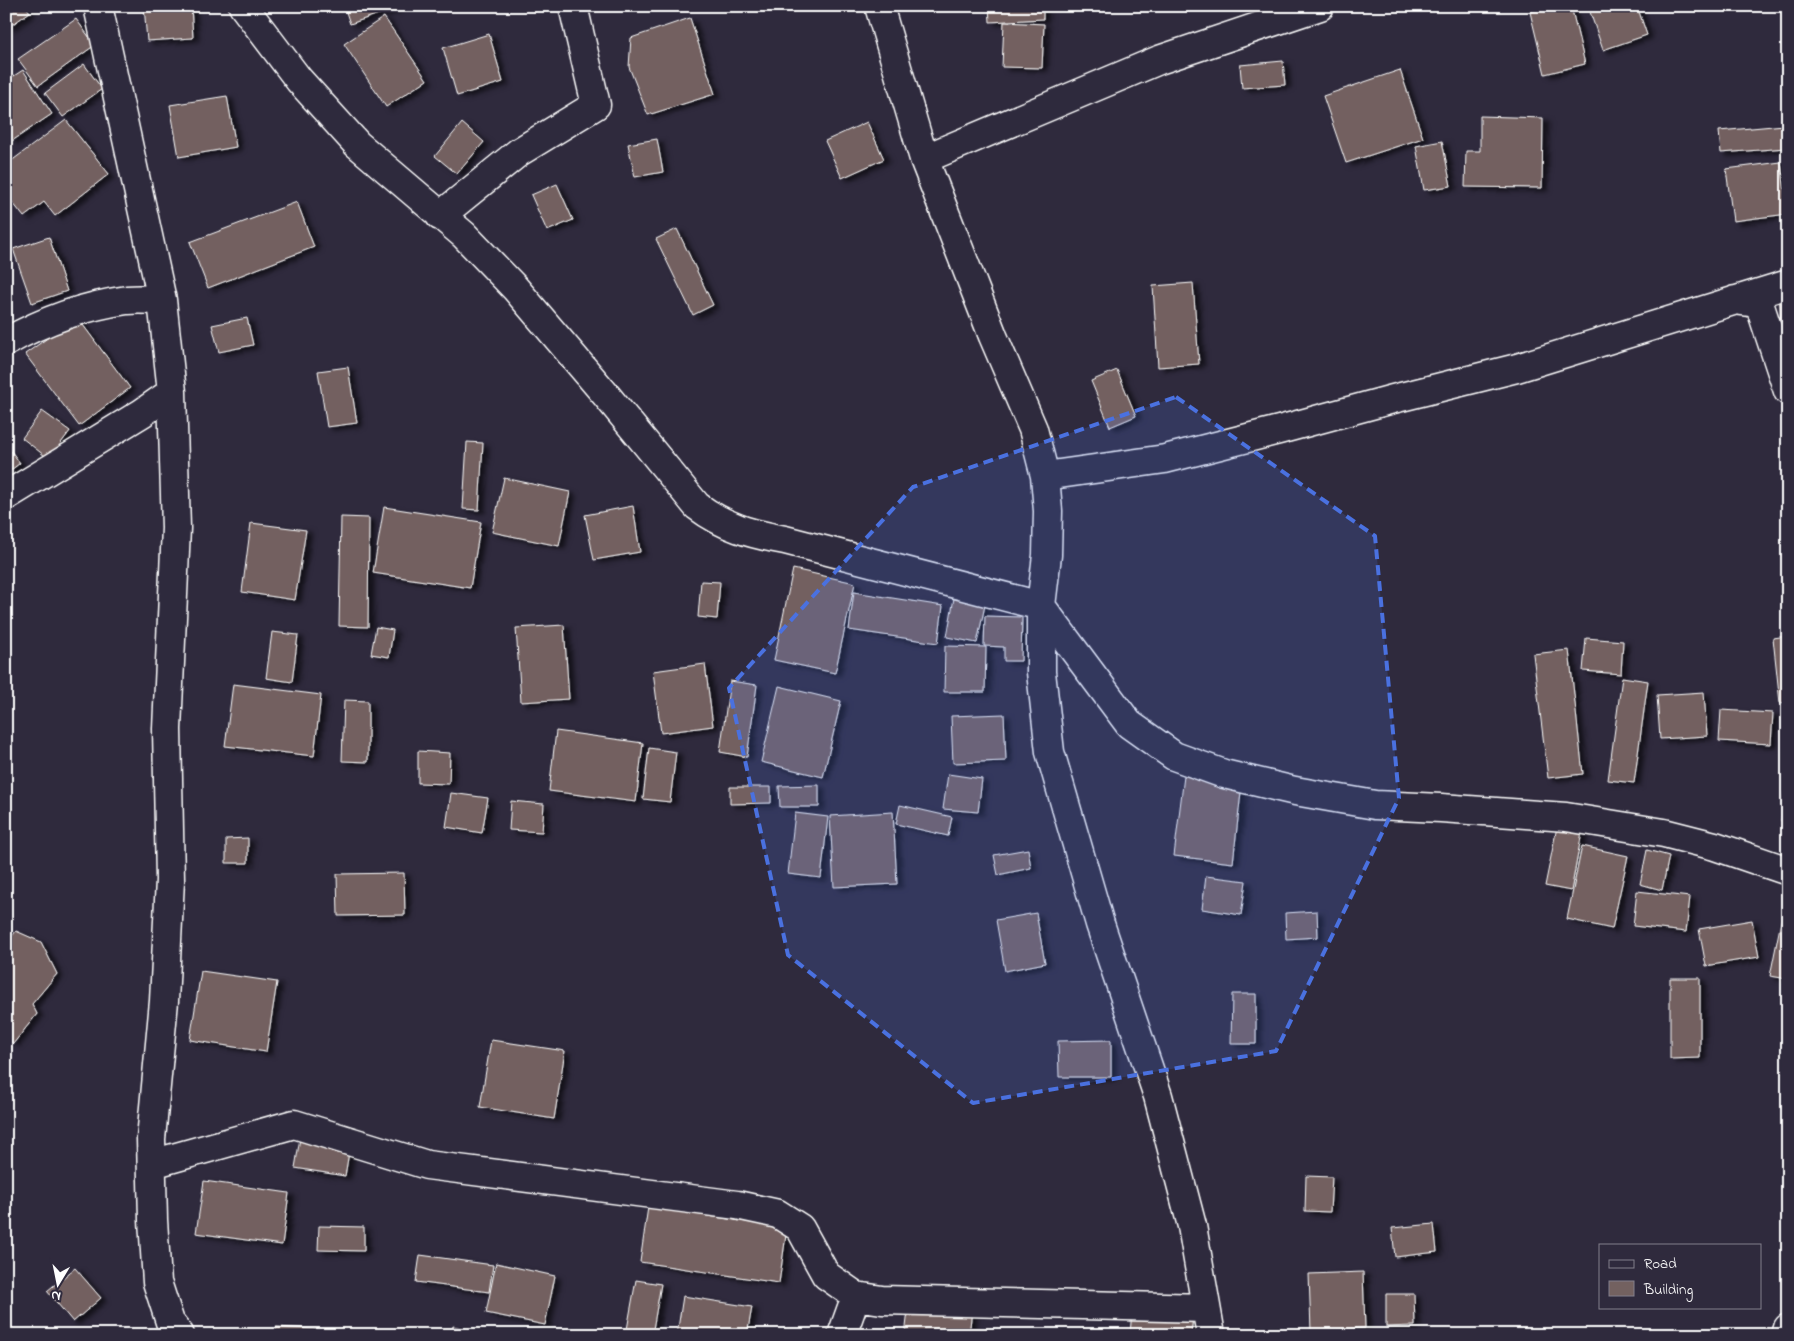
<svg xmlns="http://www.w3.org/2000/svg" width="1794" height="1341" viewBox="0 0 1794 1341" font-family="'Indie Flower',sans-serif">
  <defs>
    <filter id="shadow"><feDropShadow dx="5.5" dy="3" stdDeviation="2.5" flood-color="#0009"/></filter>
  </defs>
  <rect width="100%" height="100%" fill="#2f2a3d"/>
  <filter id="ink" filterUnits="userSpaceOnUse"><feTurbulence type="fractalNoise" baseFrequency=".02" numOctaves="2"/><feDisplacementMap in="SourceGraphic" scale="10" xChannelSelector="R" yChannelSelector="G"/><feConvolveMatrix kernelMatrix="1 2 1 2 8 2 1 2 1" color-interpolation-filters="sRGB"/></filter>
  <g filter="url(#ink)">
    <!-- building -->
    <path fill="#736160" stroke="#fff" filter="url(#shadow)" d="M 6,6 L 25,6 L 30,12 L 6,29 Z
      M 144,6 L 191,6 L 193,38 L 147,41 Z
      M 344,6 L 399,6 L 399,7 L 350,24 Z
      M 989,6 L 1043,6 L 1043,19 L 990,22 Z
      M 1553,6 L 1571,6 L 1585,64 L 1545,74 L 1530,12 Z
      M 1588,6 L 1637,6 L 1647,35 L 1603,50 Z
      M 384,17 L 427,80 L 386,107 L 344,44 Z
      M 690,18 L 715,94 L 648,115 L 629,67 L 631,38 Z
      M 76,19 L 95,45 L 38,86 L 18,59 Z
      M 1004,22 L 1044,24 L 1042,68 L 1002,67 Z
      M 489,34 L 503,82 L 457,96 L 443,48 Z
      M 1283,61 L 1285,85 L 1242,88 L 1240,65 Z
      M 84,64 L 102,89 L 63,117 L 45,93 Z
      M 23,70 L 52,114 L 12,141 L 6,133 L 6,81 Z
      M 1400,70 L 1423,138 L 1346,163 L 1323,96 Z
      M 227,96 L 236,147 L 179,157 L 170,105 Z
      M 1480,116 L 1543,118 L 1542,188 L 1465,187 L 1466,151 L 1480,151 Z
      M 66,120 L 109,174 L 55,216 L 44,202 L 24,217 L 6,194 L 6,165 Z
      M 867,122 L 884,159 L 842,178 L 825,141 Z
      M 462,123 L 484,142 L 457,174 L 435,156 Z
      M 1784,125 L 1786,148 L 1721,153 L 1719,131 Z
      M 657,139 L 663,172 L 635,177 L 628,144 Z
      M 1442,141 L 1451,186 L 1424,190 L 1416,146 Z
      M 1781,162 L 1788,214 L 1733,221 L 1726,169 Z
      M 557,184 L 573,220 L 547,231 L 531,195 Z
      M 297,202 L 314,247 L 208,288 L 190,242 Z
      M 677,229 L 713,305 L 693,315 L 656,239 Z
      M 49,237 L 67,291 L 32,303 L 13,249 Z
      M 1193,283 L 1199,364 L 1158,367 L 1153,286 Z
      M 1779,287 L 1788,287 L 1788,331 L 1781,332 Z
      M 77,317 L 130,388 L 79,426 L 25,354 Z
      M 247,318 L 253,345 L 219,352 L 212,325 Z
      M 348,367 L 357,423 L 327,427 L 318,371 Z
      M 1117,370 L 1136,416 L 1110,427 L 1091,381 Z
      M 42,411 L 70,431 L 49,459 L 22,438 Z
      M 467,442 L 483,443 L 479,510 L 463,509 Z
      M 11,451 L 20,463 L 6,474 L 6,455 Z
      M 504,478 L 570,492 L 559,546 L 492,532 Z
      M 633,506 L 640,552 L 594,560 L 585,515 Z
      M 384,507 L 481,522 L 470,588 L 373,573 Z
      M 341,517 L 369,518 L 368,627 L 339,626 Z
      M 251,523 L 306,530 L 295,600 L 242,592 Z
      M 793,569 L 855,583 L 835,673 L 774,660 Z
      M 701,581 L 720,582 L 717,619 L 698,617 Z
      M 854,592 L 943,606 L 938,643 L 849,630 Z
      M 954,598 L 985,605 L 977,643 L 947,637 Z
      M 985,616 L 1022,617 L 1021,661 L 1004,661 L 1004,647 L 984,646 Z
      M 564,625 L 569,699 L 521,702 L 516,628 Z
      M 376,627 L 393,630 L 389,657 L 371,654 Z
      M 272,632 L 298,635 L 292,682 L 266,678 Z
      M 1788,636 L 1788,702 L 1780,703 L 1773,638 Z
      M 1586,638 L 1623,641 L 1621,674 L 1583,671 Z
      M 945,646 L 986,647 L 985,692 L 944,692 Z
      M 1569,650 L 1583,774 L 1548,778 L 1533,654 Z
      M 705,664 L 713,726 L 661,733 L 653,671 Z
      M 1622,677 L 1648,681 L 1634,783 L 1608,780 Z
      M 730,681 L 757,685 L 747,757 L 720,752 Z
      M 233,684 L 321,695 L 314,756 L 225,746 Z
      M 779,686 L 841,701 L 823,777 L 761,762 Z
      M 1704,692 L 1707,736 L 1660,739 L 1657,695 Z
      M 344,700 L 368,701 L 368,762 L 342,761 Z
      M 1721,710 L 1773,713 L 1771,744 L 1719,741 Z
      M 1004,714 L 1006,761 L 953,763 L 951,716 Z
      M 556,731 L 643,743 L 636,802 L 549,791 Z
      M 649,748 L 676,752 L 670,802 L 643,799 Z
      M 418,751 L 450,753 L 449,784 L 418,783 Z
      M 948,774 L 982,779 L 978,812 L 943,809 Z
      M 1184,776 L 1242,783 L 1233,863 L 1174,856 Z
      M 819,785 L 819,807 L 780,807 L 779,786 Z
      M 1785,786 L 1788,787 L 1788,822 L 1781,821 Z
      M 730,787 L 771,787 L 771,803 L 730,804 Z
      M 451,793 L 488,798 L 482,833 L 446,827 Z
      M 511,801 L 544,804 L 542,832 L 509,830 Z
      M 900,805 L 952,817 L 948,836 L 896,824 Z
      M 893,812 L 897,884 L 834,887 L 830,816 Z
      M 795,813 L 828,817 L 821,878 L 788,874 Z
      M 1557,827 L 1582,832 L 1571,891 L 1545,886 Z
      M 248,838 L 248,863 L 226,863 L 226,839 Z
      M 1582,846 L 1628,856 L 1612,929 L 1567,919 Z
      M 1028,849 L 1031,868 L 998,875 L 994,855 Z
      M 1647,850 L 1669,856 L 1662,890 L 1640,884 Z
      M 404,873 L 405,915 L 338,916 L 337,874 Z
      M 1206,876 L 1246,881 L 1241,915 L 1202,909 Z
      M 1788,887 L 1788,979 L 1770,976 Z
      M 1637,891 L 1690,897 L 1686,932 L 1633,926 Z
      M 1317,911 L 1318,937 L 1286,939 L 1285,913 Z
      M 1036,913 L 1045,963 L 1005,971 L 996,920 Z
      M 1752,920 L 1759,957 L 1706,966 L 1699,929 Z
      M 16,931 L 41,942 L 57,974 L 32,1004 L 37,1014 L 13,1044 L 6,1034 L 6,944 Z
      M 201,971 L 277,982 L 266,1052 L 190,1040 Z
      M 1670,978 L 1700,978 L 1700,1058 L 1670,1059 Z
      M 1232,994 L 1256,994 L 1256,1044 L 1231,1044 Z
      M 491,1040 L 565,1051 L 554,1119 L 480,1107 Z
      M 1111,1040 L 1111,1077 L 1059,1077 L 1058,1041 Z
      M 300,1138 L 350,1146 L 345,1176 L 295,1168 Z
      M 1306,1176 L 1332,1177 L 1330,1212 L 1305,1211 Z
      M 204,1181 L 289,1193 L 282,1245 L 196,1233 Z
      M 648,1207 L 787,1228 L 779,1283 L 640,1262 Z
      M 1434,1224 L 1437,1252 L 1395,1257 L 1392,1228 Z
      M 319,1226 L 364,1227 L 364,1251 L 318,1250 Z
      M 420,1255 L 493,1265 L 489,1292 L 416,1282 Z
      M 496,1263 L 555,1276 L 545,1325 L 486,1313 Z
      M 75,1268 L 101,1298 L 73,1322 L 47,1291 Z
      M 1363,1272 L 1365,1328 L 1311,1331 L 1309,1274 Z
      M 636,1280 L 661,1284 L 652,1335 L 626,1335 Z
      M 1386,1294 L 1414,1294 L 1415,1326 L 1386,1327 Z
      M 683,1296 L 752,1307 L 747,1335 L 677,1335 Z
      M 909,1303 L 972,1310 L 969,1335 L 905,1335 Z
      M 1132,1310 L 1193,1316 L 1191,1335 L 1130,1335 Z
      M 453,1326 L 492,1335 L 451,1335 Z
      M 276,1327 L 345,1331 L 344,1335 L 276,1335 Z"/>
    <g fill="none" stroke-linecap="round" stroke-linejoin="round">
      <!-- street casing -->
      <g stroke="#fff" stroke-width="31">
        <path id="street" d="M 243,6 L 299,80 L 357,144 L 464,235 L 515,288 L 606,395 L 697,506 C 725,527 751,534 785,540 L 1041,606 L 1129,724 L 1174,756 L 1224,774 L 1295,791 L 1375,805 L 1441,808 L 1566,817 L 1664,833 L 1715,846 L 1788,871
          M 879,6 L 924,159 L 993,336 L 1033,429 L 1045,476 L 1048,511 L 1047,555 L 1041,606 L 1041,672 L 1050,752 L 1100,924 L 1158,1096 L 1192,1226 L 1211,1335
          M 924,159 L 1159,60 L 1320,6
          M 440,216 L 519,152 L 596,105 L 573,6
          M 1735,300 L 1759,303 L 1788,391
          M 6,342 C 43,321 84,306 127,300 C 138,299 150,300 162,300
          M 172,392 L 176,528 L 167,729 L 170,880 L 164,1001 L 151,1139 L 153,1220 L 157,1282 L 170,1322 L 180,1335
          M 1045,476 L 1165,459 L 1279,430 L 1393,399 L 1517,368 L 1788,284
          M 6,496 L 142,413 L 172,392 L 162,300 L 98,6
          M 152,1164 L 294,1124 L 427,1165 L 737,1205 L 778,1214 L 800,1228 L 826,1275 L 856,1296 L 882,1300 L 1206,1308
          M 842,1335 L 856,1296
          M 1786,1335 L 1788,1328"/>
      </g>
      <!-- street -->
      <use href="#street" stroke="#2f2a3d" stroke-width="28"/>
    </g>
  </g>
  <!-- marked area -->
  <path fill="#4a71e0" fill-opacity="0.2" stroke="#4a71e0" stroke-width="4" stroke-dasharray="10 6" stroke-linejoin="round" d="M 1176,397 L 1375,536 L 1399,798 L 1276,1051 L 973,1103 L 788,955 L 729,688 L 913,487 Z"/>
  <!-- margin -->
  <rect width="1794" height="1341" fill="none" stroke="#2f2a3d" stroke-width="25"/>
  <rect x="12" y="12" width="1769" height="1316" fill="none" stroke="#fff" stroke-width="2" filter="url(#ink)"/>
  <!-- legend -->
  <rect x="1599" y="1244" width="162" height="65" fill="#2f2a3d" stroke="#827f8b"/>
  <rect x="1609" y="1260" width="25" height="8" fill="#2f2a3d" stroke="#827f8b"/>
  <text x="1644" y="1268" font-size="15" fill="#ffffff">Road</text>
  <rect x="1609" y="1281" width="25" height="15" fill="#736160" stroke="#827f8b"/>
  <text x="1644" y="1294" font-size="15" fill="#ffffff">Building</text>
  <!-- north arrow -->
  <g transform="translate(58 1284) rotate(190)" stroke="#2f2a3d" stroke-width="4" paint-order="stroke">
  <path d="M0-4L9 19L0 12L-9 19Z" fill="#ffffff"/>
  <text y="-8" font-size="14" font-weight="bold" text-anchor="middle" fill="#ffffff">N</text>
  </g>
</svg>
